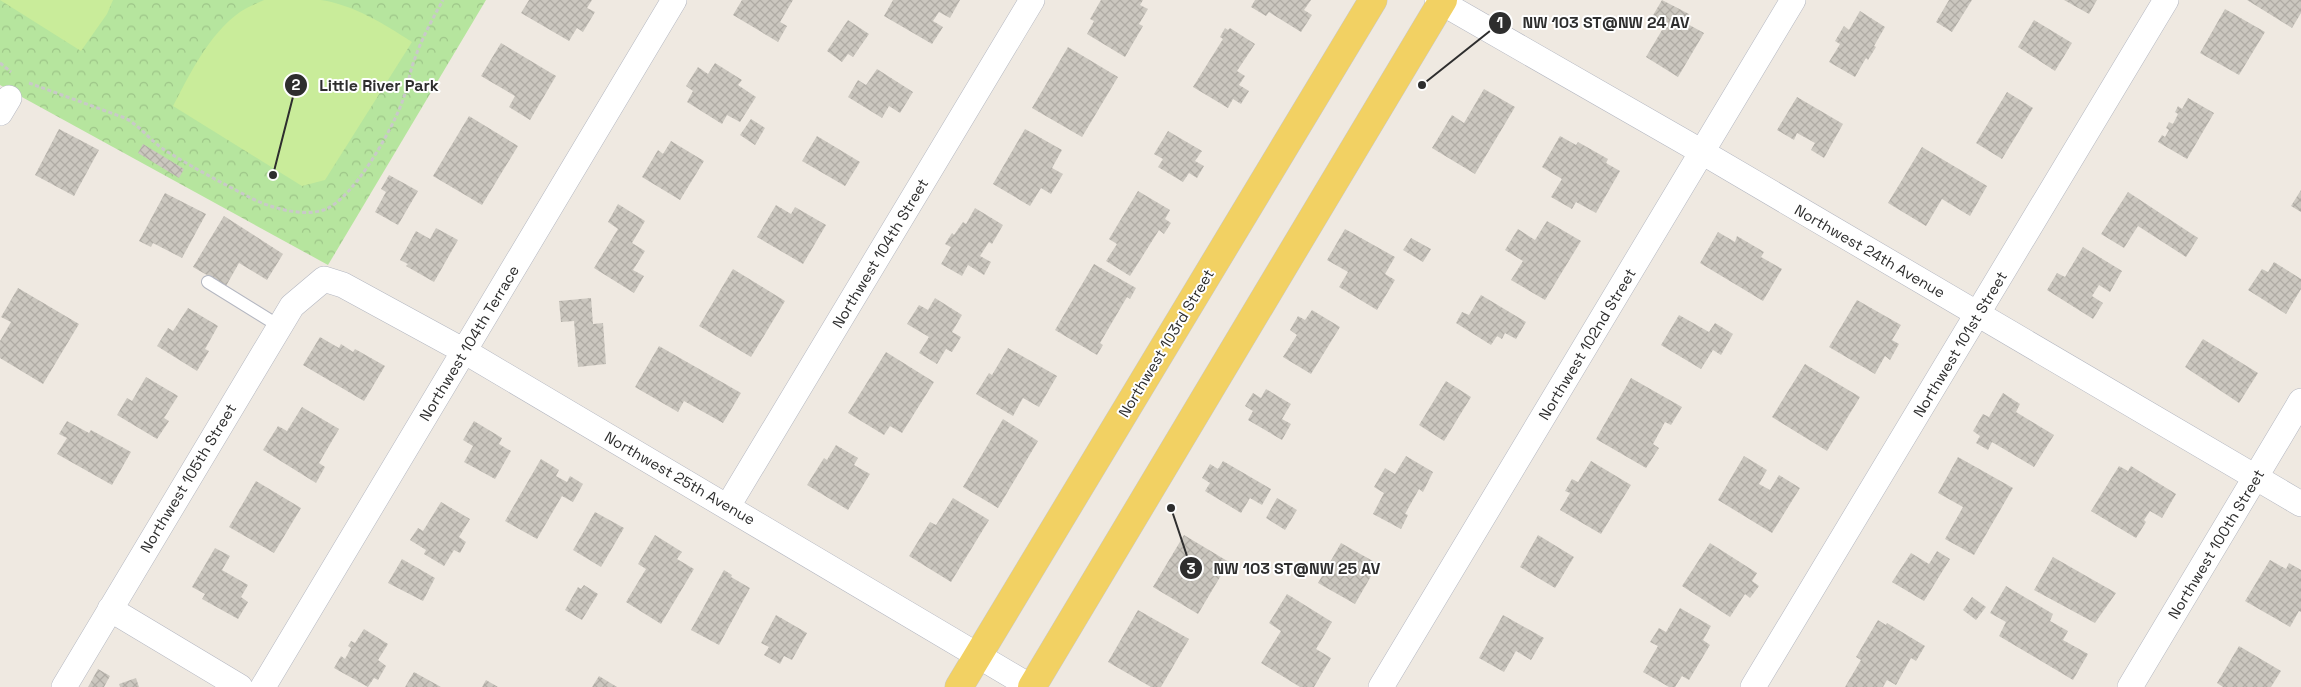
<svg xmlns="http://www.w3.org/2000/svg" width="2301" height="687" viewBox="0 0 2301 687" font-family="'Space Grotesk',sans-serif">
  <defs>
    <pattern id="park-crowns" width="20" height="18" patternUnits="userSpaceOnUse" patternTransform="scale(1.25)"><rect width="20" height="18" fill="#b6e59e"/><path d="M2 6a3 3 0 1 1 6 0M12 15a3 3 0 1 1 6 0" fill="none" stroke="#9dc588"/></pattern>
    <pattern id="building-cross-hatch" width="8" height="8" patternUnits="userSpaceOnUse" patternTransform="scale(1.25)"><rect width="8" height="8" fill="#cbc7bf"/><path d="M0 0l8 8M0 8l8-8" fill="none" stroke="#afaba4"/></pattern>
  </defs>
  <rect width="100%" height="100%" fill="#efe9e1"/>
  <!-- park -->
  <path fill="url(#park-crowns)" d="M 0,0 L 486,0 L 328,265 L 0,85 Z"/>
  <!-- pitch -->
  <path fill="#c9ec9a" d="M 0,0 L 113,0 L 107,14 L 81,51 Z
    M 264,0 C 282,0 303,0 321,0 C 354,5 384,24 412,42 L 325,180 L 302,186 L 173,106 C 190,74 208,35 240,12 C 247,7 256,4 264,0 Z"/>
  <!-- building -->
  <path fill="url(#building-cross-hatch)" d="M 529,0 L 592,0 L 587,8 L 595,12 L 583,32 L 577,28 L 569,41 L 521,13 Z
    M 742,0 L 793,0 L 780,22 L 787,26 L 778,42 L 733,15 Z
    M 893,0 L 960,0 L 950,18 L 939,12 L 933,21 L 943,27 L 932,44 L 884,16 Z
    M 1101,0 L 1143,0 L 1140,5 L 1148,9 L 1139,24 L 1143,26 L 1125,57 L 1087,34 L 1094,21 L 1090,19 Z
    M 1255,0 L 1311,0 L 1304,10 L 1312,15 L 1301,32 L 1269,12 L 1266,16 L 1251,7 Z
    M 1662,0 L 1689,14 L 1684,22 L 1704,33 L 1678,77 L 1646,57 L 1665,25 L 1652,17 Z
    M 1949,0 L 1972,0 L 1952,32 L 1936,22 Z
    M 2064,0 L 2097,0 L 2089,14 Z
    M 2247,0 L 2301,0 L 2301,13 L 2292,28 Z
    M 2225,9 L 2265,32 L 2239,75 L 2200,53 Z
    M 1860,11 L 1885,27 L 1874,46 L 1876,47 L 1868,60 L 1866,58 L 1855,77 L 1829,62 L 1840,44 L 1835,41 L 1844,26 L 1849,30 Z
    M 848,20 L 869,34 L 853,57 L 848,54 L 842,62 L 827,51 Z
    M 2034,20 L 2072,43 L 2055,71 L 2018,47 Z
    M 1225,28 L 1228,30 L 1230,28 L 1255,44 L 1237,71 L 1245,76 L 1239,85 L 1249,91 L 1241,104 L 1233,99 L 1228,108 L 1193,87 L 1223,39 L 1220,37 Z
    M 501,43 L 556,76 L 530,120 L 509,107 L 515,96 L 481,76 Z
    M 1068,47 L 1118,77 L 1082,137 L 1032,108 Z
    M 715,63 L 742,80 L 738,85 L 756,97 L 740,122 L 727,115 L 722,124 L 687,102 L 693,91 L 686,86 L 698,67 L 708,74 Z
    M 877,69 L 913,92 L 900,113 L 889,106 L 882,118 L 848,97 L 858,80 L 866,85 Z
    M 1484,89 L 1515,107 L 1475,174 L 1432,148 L 1452,115 L 1464,123 Z
    M 2007,92 L 2033,108 L 2002,159 L 1976,143 Z
    M 1797,97 L 1843,124 L 1824,158 L 1811,150 L 1815,143 L 1797,133 L 1794,140 L 1777,130 Z
    M 2188,98 L 2214,113 L 2187,159 L 2158,142 L 2162,135 L 2165,137 L 2169,130 L 2166,128 L 2169,122 L 2173,124 L 2178,114 L 2175,112 L 2178,106 L 2182,109 Z
    M 469,116 L 518,146 L 482,205 L 433,176 Z
    M 751,119 L 765,128 L 755,145 L 740,135 Z
    M 59,129 L 99,150 L 74,196 L 35,175 Z
    M 1025,129 L 1062,150 L 1052,168 L 1063,174 L 1051,194 L 1041,188 L 1030,206 L 993,184 Z
    M 1168,131 L 1202,151 L 1195,161 L 1204,166 L 1197,178 L 1189,173 L 1183,182 L 1158,167 L 1163,159 L 1154,154 Z
    M 817,136 L 860,162 L 845,186 L 802,161 Z
    M 1560,136 L 1576,145 L 1578,142 L 1608,159 L 1606,163 L 1620,171 L 1596,213 L 1576,202 L 1572,209 L 1551,197 L 1562,179 L 1542,167 Z
    M 671,141 L 704,161 L 680,200 L 642,177 L 658,150 L 663,154 Z
    M 143,144 L 184,169 L 179,178 L 138,153 Z
    M 1922,147 L 1987,186 L 1970,216 L 1942,199 L 1926,226 L 1888,203 Z
    M 389,175 L 418,191 L 398,225 L 375,212 L 386,192 L 381,189 Z
    M 2301,190 L 2301,212 L 2291,206 Z
    M 1138,191 L 1170,210 L 1165,219 L 1171,223 L 1164,234 L 1159,230 L 1130,276 L 1106,261 L 1117,244 L 1109,239 Z
    M 2128,192 L 2198,238 L 2186,257 L 2138,226 L 2124,248 L 2101,234 Z
    M 165,193 L 206,214 L 182,258 L 153,243 L 151,247 L 139,241 Z
    M 618,204 L 645,221 L 632,243 L 645,251 L 633,270 L 644,276 L 634,293 L 594,268 L 618,229 L 608,222 Z
    M 776,205 L 791,214 L 795,207 L 826,225 L 803,264 L 757,237 Z
    M 975,208 L 1003,225 L 992,244 L 989,242 L 980,256 L 991,262 L 984,275 L 968,265 L 962,276 L 941,264 L 951,247 L 945,244 L 952,233 L 954,235 L 963,222 L 966,224 Z
    M 224,216 L 283,254 L 267,280 L 239,263 L 226,286 L 193,267 Z
    M 1547,221 L 1581,241 L 1545,300 L 1511,280 L 1523,261 L 1505,250 L 1518,229 L 1535,240 Z
    M 436,228 L 458,240 L 434,282 L 406,266 L 408,264 L 400,260 L 416,231 L 430,239 Z
    M 1345,229 L 1395,257 L 1385,274 L 1395,280 L 1377,310 L 1339,287 L 1348,272 L 1327,260 Z
    M 1718,232 L 1735,242 L 1737,236 L 1764,252 L 1761,257 L 1782,269 L 1763,301 L 1700,263 Z
    M 1411,238 L 1431,249 L 1423,262 L 1403,250 Z
    M 2083,247 L 2122,271 L 2110,292 L 2099,285 L 2092,296 L 2103,303 L 2093,319 L 2047,290 L 2057,273 L 2065,277 Z
    M 2274,262 L 2301,279 L 2301,289 L 2286,314 L 2248,290 L 2262,269 L 2268,272 Z
    M 1094,264 L 1136,288 L 1130,299 L 1127,297 L 1100,343 L 1103,345 L 1097,355 L 1055,330 Z
    M 733,269 L 785,301 L 751,357 L 699,326 Z
    M 18,288 L 79,324 L 43,384 L 0,358 L 0,341 L 11,322 L 1,317 Z
    M 1481,295 L 1526,322 L 1516,339 L 1505,333 L 1502,339 L 1497,336 L 1491,345 L 1456,323 L 1462,312 L 1469,315 Z
    M 591,298 L 593,324 L 603,323 L 606,364 L 578,367 L 574,321 L 561,322 L 559,301 Z
    M 935,298 L 962,315 L 952,332 L 961,337 L 952,352 L 946,349 L 937,364 L 919,353 L 929,337 L 907,324 L 919,305 L 928,310 Z
    M 1857,300 L 1901,325 L 1892,340 L 1899,344 L 1890,360 L 1885,356 L 1875,374 L 1829,347 Z
    M 188,308 L 218,326 L 205,349 L 209,351 L 197,371 L 157,346 L 168,328 L 173,331 Z
    M 1312,310 L 1340,327 L 1311,374 L 1283,357 L 1297,335 L 1290,330 L 1298,316 L 1305,320 Z
    M 1679,315 L 1709,332 L 1715,323 L 1733,334 L 1721,355 L 1713,350 L 1701,369 L 1661,345 Z
    M 320,337 L 339,348 L 341,344 L 353,352 L 355,349 L 385,366 L 364,401 L 303,365 Z
    M 2203,339 L 2258,373 L 2239,403 L 2185,367 Z
    M 659,346 L 741,393 L 723,423 L 684,401 L 678,412 L 635,387 Z
    M 1008,348 L 1057,376 L 1039,407 L 1023,398 L 1013,416 L 976,394 L 989,373 L 992,375 Z
    M 886,352 L 934,382 L 902,433 L 890,426 L 884,435 L 848,413 Z
    M 1805,364 L 1860,397 L 1827,451 L 1772,417 Z
    M 146,377 L 178,396 L 164,418 L 169,421 L 157,439 L 117,415 L 127,398 L 132,401 Z
    M 1631,378 L 1682,407 L 1671,425 L 1665,422 L 1653,444 L 1659,448 L 1646,468 L 1596,439 Z
    M 1446,381 L 1471,397 L 1444,441 L 1419,425 Z
    M 1266,389 L 1291,404 L 1282,419 L 1291,424 L 1282,440 L 1248,420 L 1253,411 L 1245,406 L 1253,393 L 1261,398 Z
    M 2003,393 L 2020,404 L 2016,412 L 2054,435 L 2034,467 L 1992,442 L 1988,450 L 1976,443 L 1980,436 L 1973,431 L 1983,414 L 1989,417 Z
    M 302,407 L 339,429 L 319,463 L 325,467 L 316,483 L 263,450 L 278,426 L 287,431 Z
    M 1003,419 L 1038,441 L 998,508 L 963,487 Z
    M 67,421 L 89,433 L 91,430 L 131,452 L 112,485 L 57,454 L 67,438 L 59,434 Z
    M 474,421 L 502,438 L 499,444 L 511,451 L 495,479 L 464,462 L 473,446 L 463,440 Z
    M 836,445 L 858,458 L 854,465 L 870,474 L 848,510 L 807,485 L 824,458 L 827,460 Z
    M 1406,456 L 1433,472 L 1423,492 L 1419,489 L 1405,514 L 1408,515 L 1401,529 L 1373,514 L 1384,493 L 1374,487 L 1385,468 L 1395,474 Z
    M 1744,456 L 1767,470 L 1759,484 L 1770,490 L 1779,475 L 1800,488 L 1772,533 L 1718,500 Z
    M 1958,457 L 2013,488 L 1974,555 L 1945,539 L 1963,507 L 1938,493 Z
    M 541,459 L 559,470 L 556,476 L 567,482 L 570,476 L 583,484 L 573,502 L 562,496 L 537,539 L 505,521 Z
    M 1223,461 L 1271,489 L 1262,505 L 1250,498 L 1241,513 L 1205,491 L 1210,483 L 1202,478 L 1210,464 L 1218,469 Z
    M 1591,461 L 1631,485 L 1601,534 L 1560,510 L 1570,493 L 1565,491 L 1572,479 L 1578,482 Z
    M 2119,466 L 2128,471 L 2131,466 L 2176,494 L 2162,518 L 2150,511 L 2144,520 L 2146,522 L 2136,538 L 2091,511 Z
    M 256,481 L 301,508 L 274,553 L 229,527 Z
    M 953,498 L 989,520 L 951,582 L 909,556 L 930,522 L 936,525 Z
    M 1277,498 L 1297,510 L 1285,530 L 1266,518 Z
    M 441,502 L 470,519 L 459,537 L 466,542 L 460,553 L 454,550 L 444,566 L 424,554 L 426,550 L 410,540 L 418,528 L 423,531 Z
    M 595,512 L 624,528 L 601,567 L 573,550 Z
    M 655,535 L 682,552 L 677,559 L 694,569 L 661,624 L 626,602 L 646,569 L 638,564 Z
    M 1184,535 L 1229,562 L 1198,614 L 1153,587 Z
    M 1538,535 L 1574,557 L 1555,588 L 1520,567 Z
    M 1341,543 L 1378,564 L 1355,604 L 1318,583 Z
    M 1710,543 L 1757,573 L 1752,581 L 1759,586 L 1750,598 L 1745,594 L 1730,617 L 1682,586 Z
    M 215,548 L 230,556 L 222,570 L 248,585 L 241,597 L 248,602 L 238,619 L 202,599 L 205,594 L 192,587 Z
    M 1937,551 L 1950,559 L 1924,601 L 1892,582 L 1911,553 L 1929,564 Z
    M 2053,557 L 2116,593 L 2095,623 L 2034,590 Z
    M 402,559 L 435,578 L 423,601 L 388,583 Z
    M 2270,560 L 2286,569 L 2289,563 L 2301,570 L 2301,612 L 2299,611 L 2290,627 L 2245,601 Z
    M 724,570 L 732,575 L 731,577 L 750,588 L 719,645 L 691,630 Z
    M 584,585 L 598,594 L 582,620 L 565,610 L 578,587 L 581,589 Z
    M 2006,586 L 2053,614 L 2050,621 L 2068,631 L 2063,640 L 2088,654 L 2073,680 L 1999,636 L 2006,622 L 1990,613 Z
    M 1287,594 L 1332,622 L 1316,649 L 1331,658 L 1314,687 L 1300,687 L 1261,663 L 1281,631 L 1269,623 Z
    M 1972,597 L 1986,607 L 1976,620 L 1963,610 Z
    M 1680,608 L 1711,626 L 1703,640 L 1710,645 L 1689,680 L 1682,676 L 1675,687 L 1669,687 L 1643,672 L 1658,646 L 1650,642 L 1659,628 L 1666,632 Z
    M 1138,610 L 1189,639 L 1161,687 L 1151,687 L 1108,662 Z
    M 776,615 L 807,633 L 792,660 L 784,656 L 780,664 L 764,655 L 769,647 L 761,643 Z
    M 1503,615 L 1544,638 L 1531,660 L 1516,651 L 1504,672 L 1479,658 Z
    M 1878,620 L 1886,625 L 1887,623 L 1925,646 L 1916,661 L 1911,658 L 1896,685 L 1887,680 L 1883,687 L 1845,687 L 1861,660 L 1856,657 Z
    M 364,629 L 388,644 L 378,660 L 386,666 L 378,680 L 374,678 L 368,687 L 334,668 L 341,656 L 345,659 L 351,648 L 348,646 L 351,641 L 355,643 Z
    M 2239,646 L 2281,671 L 2271,687 L 2223,687 L 2217,683 Z
    M 98,669 L 110,676 L 104,687 L 88,687 Z
    M 414,672 L 441,687 L 405,687 Z
    M 599,676 L 617,687 L 592,687 Z
    M 136,678 L 139,687 L 120,687 L 119,684 Z
    M 486,680 L 498,687 L 482,687 Z"/>
  <g fill="none" stroke-linecap="round" stroke-linejoin="round">
    <!-- service casing -->
    <g stroke="#b4b7c1" stroke-width="14">
      <path id="service" d="M 208,282 L 279,326"/>
    </g>
    <!-- minor casing -->
    <g stroke="#b4b7c1" stroke-width="26">
      <path id="minor" d="M 1437,0 L 1702,152 L 2301,504
        M 0,113 L 9,98
        M 728,506 L 1032,0
        M 110,609 L 240,687
        M 64,687 L 292,306 L 324,279 L 343,285 L 464,351 L 1031,687
        M 263,687 L 674,0
        M 1381,687 L 1793,0
        M 1753,687 L 2166,0
        M 2130,687 L 2301,401"/>
    </g>
    <!-- primary casing -->
    <g stroke="#c9c9c9" stroke-width="29">
      <path id="primary" d="M 959,687 L 1373,0
        M 1032,687 L 1443,0"/>
    </g>
    <!-- path -->
    <path stroke="#c9c9c9" stroke-width="3" stroke-dasharray="4 2.5" stroke-linecap="butt" d="M 0,63 L 11,72
      M 29,83 L 125,118 C 140,126 149,139 163,149 C 190,166 220,182 249,197 C 270,208 304,218 326,209 C 354,197 390,133 401,105 C 407,90 409,74 415,58 C 422,38 433,18 443,0"/>
    <!-- service -->
    <use href="#service" stroke="#fff" stroke-width="12"/>
    <!-- minor -->
    <use href="#minor" stroke="#fff" stroke-width="25"/>
    <!-- primary -->
    <use href="#primary" stroke="#f2d163" stroke-width="28"/>
  </g>
  <g text-anchor="middle" dominant-baseline="central" stroke-width="4" stroke-linejoin="round" paint-order="stroke">
    <!-- street labels -->
    <g font-size="15" fill="#2e2e2e" stroke="#fff">
      <text transform="translate(1870 251) rotate(30)">Northwest 24th Avenue</text>
      <text transform="translate(880 253) rotate(-59)">Northwest 104th Street</text>
      <text transform="translate(469 343) rotate(-59)">Northwest 104th Terrace</text>
      <text transform="translate(1166 343) rotate(-59)">Northwest 103rd Street</text>
      <text transform="translate(1587 344) rotate(-59)">Northwest 102nd Street</text>
      <text transform="translate(1960 344) rotate(-59)">Northwest 101st Street</text>
      <text transform="translate(188 478) rotate(-59)">Northwest 105th Street</text>
      <text transform="translate(680 478) rotate(30)">Northwest 25th Avenue</text>
      <text transform="translate(2216 544) rotate(-59)">Northwest 100th Street</text>
    </g>
  </g>
  <!-- callouts -->
  <path fill="none" stroke="#2e2e2e" stroke-width="2" d="M1422 85L1500 23M273 175L296 85M1171 508L1191 568"/>
  <g fill="#2e2e2e" stroke="#fff" stroke-width="2">
    <circle cx="1422" cy="85" r="5"/>
    <circle cx="273" cy="175" r="5"/>
    <circle cx="1171" cy="508" r="5"/>
    <circle cx="1500" cy="23" r="12"/>
    <circle cx="296" cy="85" r="12"/>
    <circle cx="1191" cy="568" r="12"/>
  </g>
  <g font-size="15" text-anchor="middle" font-weight="bold" fill="#fff">
    <text x="1500" y="28">1</text>
    <text x="296" y="90">2</text>
    <text x="1191" y="574">3</text>
  </g>
  <g font-size="16" text-anchor="middle" font-weight="bold" fill="#2e2e2e" stroke="#fff" stroke-width="4" stroke-linejoin="round" paint-order="stroke">
    <text x="1606" y="28">NW 103 ST@NW 24 AV</text>
    <text x="379" y="91">Little River Park</text>
    <text x="1297" y="574">NW 103 ST@NW 25 AV</text>
  </g>
</svg>
